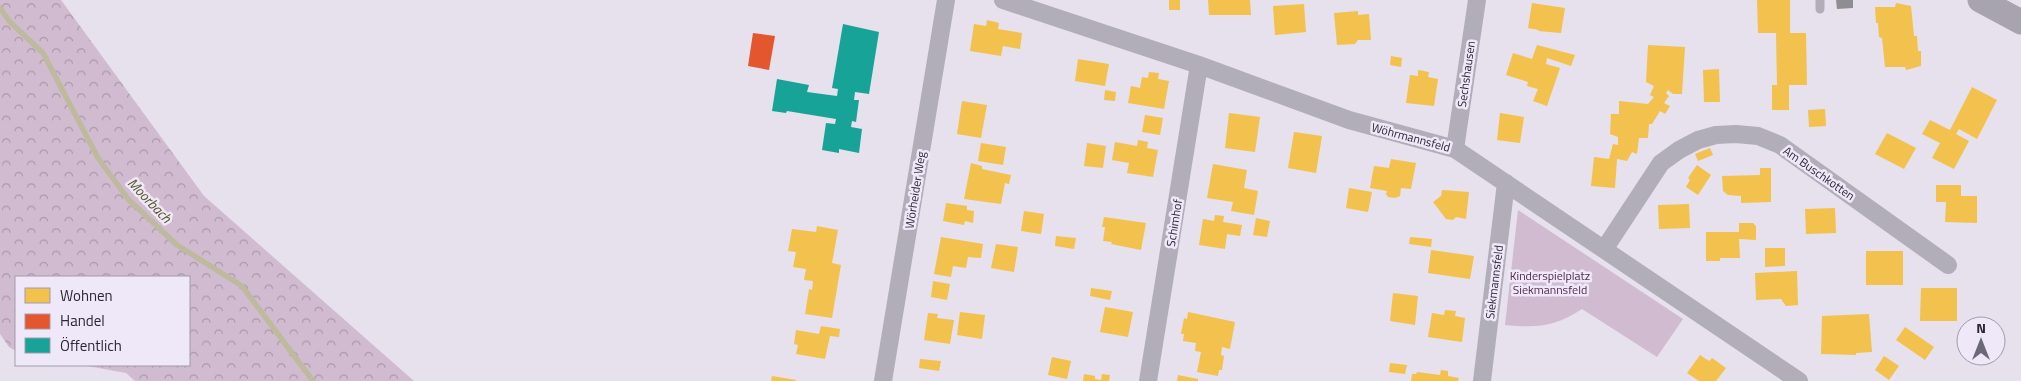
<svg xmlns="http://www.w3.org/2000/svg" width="2021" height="381" viewBox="0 0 2021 381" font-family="'Titillium Web',sans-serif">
  <defs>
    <pattern id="forest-crowns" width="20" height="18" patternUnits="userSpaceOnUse" patternTransform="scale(1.25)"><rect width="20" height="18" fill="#d1bbd0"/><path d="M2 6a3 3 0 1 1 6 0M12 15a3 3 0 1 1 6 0" fill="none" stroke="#aa98aa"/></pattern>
  </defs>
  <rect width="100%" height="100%" fill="#e6e1ec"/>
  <!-- forest -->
  <path fill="url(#forest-crowns)" d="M 0,0 L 61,0 L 204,196 L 414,381 L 135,381 L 126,373 L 82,365 L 189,365 L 189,277 L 16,277 L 16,351 L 9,347 L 0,334 Z"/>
  <!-- park -->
  <path fill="#d1bbd0" d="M 1518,210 L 1683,319 L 1657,357 L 1582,309 C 1555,327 1537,328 1505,325 Z"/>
  <!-- homes -->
  <path fill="#f2c14e" d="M 1169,0 L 1180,0 L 1180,10 L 1169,10 Z
    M 1208,0 L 1250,0 L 1251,15 L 1209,15 Z
    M 1757,0 L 1790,0 L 1790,33 L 1806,33 L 1807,85 L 1789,85 L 1789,110 L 1772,110 L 1772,85 L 1777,85 L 1776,33 L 1758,33 Z
    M 1532,3 L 1565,8 L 1561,33 L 1538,31 L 1539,30 L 1528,28 Z
    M 1896,3 L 1911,6 L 1914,36 L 1917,36 L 1918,51 L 1921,51 L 1921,66 L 1906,70 L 1905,67 L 1885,67 L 1882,38 L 1879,37 L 1878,23 L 1876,23 L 1875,7 L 1895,7 Z
    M 1304,4 L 1306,32 L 1275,35 L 1273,6 Z
    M 1358,11 L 1358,15 L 1369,14 L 1371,40 L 1358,40 L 1355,44 L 1337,45 L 1334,13 Z
    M 987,20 L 999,23 L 998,29 L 1022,33 L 1020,49 L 1003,46 L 1001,56 L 970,51 L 974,24 L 986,26 Z
    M 1537,45 L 1575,55 L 1571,66 L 1547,58 L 1546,64 L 1560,68 L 1547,106 L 1533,101 L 1538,89 L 1527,86 L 1528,82 L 1506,75 L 1513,53 L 1532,59 Z
    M 1648,45 L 1685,47 L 1682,94 L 1673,94 L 1668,90 L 1666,93 L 1669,96 L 1664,103 L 1670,106 L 1665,114 L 1660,111 L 1652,124 L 1649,124 L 1648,138 L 1639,138 L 1637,154 L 1632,152 L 1627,161 L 1617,159 L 1615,188 L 1591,186 L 1594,157 L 1609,159 L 1613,144 L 1618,145 L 1618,137 L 1610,134 L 1611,114 L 1619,114 L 1619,101 L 1648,104 L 1654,97 L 1650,95 L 1654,86 L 1646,82 Z
    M 1391,56 L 1402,58 L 1401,67 L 1390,65 Z
    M 1078,59 L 1109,64 L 1105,86 L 1075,81 Z
    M 1719,69 L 1720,102 L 1704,102 L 1703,70 Z
    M 1418,70 L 1429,72 L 1428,77 L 1438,79 L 1434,106 L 1406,103 L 1410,75 L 1418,76 Z
    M 1149,72 L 1159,73 L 1158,79 L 1169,81 L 1164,109 L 1128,103 L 1131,86 L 1140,88 L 1142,77 L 1148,78 Z
    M 1972,87 L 1997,100 L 1977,139 L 1959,129 L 1956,134 L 1969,141 L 1954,169 L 1932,158 L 1940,143 L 1922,134 L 1930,120 L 1950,130 Z
    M 1105,90 L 1116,92 L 1115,101 L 1104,100 Z
    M 962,101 L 987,105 L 981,138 L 957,134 Z
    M 1825,109 L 1826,126 L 1809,127 L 1808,110 Z
    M 1229,113 L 1260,117 L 1255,152 L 1225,148 Z
    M 1500,113 L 1524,117 L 1520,143 L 1497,140 Z
    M 1145,115 L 1163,118 L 1160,135 L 1142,132 Z
    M 1294,132 L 1322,136 L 1316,173 L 1288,168 Z
    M 1887,133 L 1916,148 L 1904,169 L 1875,154 Z
    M 1138,140 L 1148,142 L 1147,148 L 1158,150 L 1153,177 L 1127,173 L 1129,163 L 1112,160 L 1115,142 L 1137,146 Z
    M 981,143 L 1006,147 L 1003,165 L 978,161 Z
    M 1087,143 L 1106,146 L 1103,168 L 1084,166 Z
    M 1710,148 L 1713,155 L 1698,161 L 1695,154 Z
    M 1391,159 L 1416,163 L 1411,189 L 1401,188 L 1400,196 L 1395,198 L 1388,197 L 1386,194 L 1387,191 L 1370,188 L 1374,166 L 1389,168 Z
    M 971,163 L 982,166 L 982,169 L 1011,175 L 1009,184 L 1005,183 L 1001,204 L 964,199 Z
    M 1213,164 L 1247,170 L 1244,188 L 1258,191 L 1254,215 L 1231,211 L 1233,202 L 1207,198 Z
    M 1697,165 L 1711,175 L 1698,195 L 1686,187 L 1690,180 L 1688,178 Z
    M 1760,168 L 1771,168 L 1771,202 L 1741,203 L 1741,196 L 1728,195 L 1723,191 L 1722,176 L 1760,175 Z
    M 1936,185 L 1961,185 L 1961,196 L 1977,196 L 1977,223 L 1945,222 L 1946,202 L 1936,202 Z
    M 1349,188 L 1372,192 L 1368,212 L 1346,208 Z
    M 1442,190 L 1469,192 L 1466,219 L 1456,217 L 1453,220 L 1446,219 L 1433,202 L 1441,196 Z
    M 946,203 L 967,206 L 967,210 L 974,211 L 973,223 L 965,221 L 964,225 L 943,221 Z
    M 1689,204 L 1690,228 L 1659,229 L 1658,205 Z
    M 1835,208 L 1836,233 L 1806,234 L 1805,209 Z
    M 1024,211 L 1044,214 L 1041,234 L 1021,231 Z
    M 1215,215 L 1224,216 L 1223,222 L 1242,225 L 1240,236 L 1227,234 L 1225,249 L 1199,245 L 1203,219 L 1214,221 Z
    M 1104,217 L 1146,223 L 1141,250 L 1111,244 L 1112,242 L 1103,241 L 1105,227 L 1102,227 Z
    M 1256,218 L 1270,221 L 1267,237 L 1253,235 Z
    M 1739,223 L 1753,223 L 1756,226 L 1756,240 L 1739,239 L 1740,258 L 1720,258 L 1720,261 L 1706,261 L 1706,232 L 1739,232 Z
    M 817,226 L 838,230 L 832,263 L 841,265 L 832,318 L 805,314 L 809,289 L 812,290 L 813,281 L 804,280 L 806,269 L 793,267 L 796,252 L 788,251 L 792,229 L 816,232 Z
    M 1056,236 L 1076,238 L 1074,249 L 1055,246 Z
    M 941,237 L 983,244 L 981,258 L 968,257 L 966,268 L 953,266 L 951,277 L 934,274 Z
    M 1410,237 L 1432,239 L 1431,247 L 1409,244 Z
    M 996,244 L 1018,247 L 1014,272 L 991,268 Z
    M 1765,248 L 1785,248 L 1785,266 L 1765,267 Z
    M 1431,250 L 1474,256 L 1470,279 L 1428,273 Z
    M 1866,251 L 1903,251 L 1903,285 L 1866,285 Z
    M 1797,271 L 1798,305 L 1786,306 L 1781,299 L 1756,300 L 1755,273 Z
    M 933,281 L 950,284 L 947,300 L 931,297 Z
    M 1091,288 L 1112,291 L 1110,300 L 1090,296 Z
    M 1921,288 L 1957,288 L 1957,321 L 1920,321 Z
    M 1393,293 L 1418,296 L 1415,325 L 1390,321 Z
    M 1105,307 L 1133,312 L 1128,337 L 1100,332 Z
    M 1445,310 L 1456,311 L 1455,316 L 1465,318 L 1462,342 L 1428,337 L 1432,313 L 1444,315 Z
    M 960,312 L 985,315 L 982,339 L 957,335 Z
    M 1188,312 L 1235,322 L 1230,349 L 1222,347 L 1221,355 L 1224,356 L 1222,370 L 1219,370 L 1218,376 L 1197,372 L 1201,352 L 1195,351 L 1196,343 L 1183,341 L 1184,334 L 1181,334 L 1184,318 L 1187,319 Z
    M 928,313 L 938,314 L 937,318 L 954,320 L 950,344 L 924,340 Z
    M 1869,314 L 1872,352 L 1856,353 L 1856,355 L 1821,354 L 1822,316 Z
    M 821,326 L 840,329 L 839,337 L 830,336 L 825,359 L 796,354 L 798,345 L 794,344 L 796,330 L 819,334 Z
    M 1905,327 L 1934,347 L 1925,360 L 1896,340 Z
    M 1700,355 L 1709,361 L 1712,358 L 1726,368 L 1716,381 L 1699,381 L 1687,373 Z
    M 1884,356 L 1899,366 L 1889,380 L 1875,370 Z
    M 1052,357 L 1071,361 L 1067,379 L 1048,375 Z
    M 920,359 L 941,361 L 939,371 L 919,368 Z
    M 1390,363 L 1407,365 L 1405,374 L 1389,372 Z
    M 1441,370 L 1448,371 L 1448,376 L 1459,378 L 1458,381 L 1411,381 L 1412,374 L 1416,374 L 1417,372 L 1440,375 Z
    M 1084,374 L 1095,376 L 1095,379 L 1101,380 L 1102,374 L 1110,375 L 1109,381 L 1083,381 Z
    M 1178,375 L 1198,379 L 1198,381 L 1177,381 Z
    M 772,376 L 796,380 L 796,381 L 771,381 Z"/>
  <!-- shops -->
  <path fill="#e4572e" d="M 753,33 L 775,36 L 769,70 L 748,66 Z"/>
  <!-- public -->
  <path fill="#17a398" d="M 843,24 L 879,32 L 869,94 L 855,92 L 854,100 L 859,100 L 856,122 L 852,121 L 851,127 L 862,129 L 859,153 L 839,149 L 839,153 L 822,150 L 826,123 L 835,124 L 836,119 L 787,111 L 786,113 L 772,111 L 777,79 L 809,85 L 807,92 L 837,96 L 838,89 L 832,88 Z"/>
  <!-- industry -->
  <path fill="#8d8d92" d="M 1836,0 L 1853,0 L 1853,8 L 1837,9 Z"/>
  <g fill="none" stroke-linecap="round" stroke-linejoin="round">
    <!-- stream -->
    <path stroke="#bfba9e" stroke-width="5.5" d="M 0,8 L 10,22 L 43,53 L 98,158 L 128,199 L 177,245 L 242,286 L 313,381"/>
    <!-- service -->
    <path stroke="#b2aeb9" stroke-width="9" d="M 1820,9 L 1820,0"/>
    <!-- minor -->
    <path stroke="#b2aeb9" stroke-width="18" d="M 1003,0 L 1199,65 L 1349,120 L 1455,149 L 1799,381
      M 1455,149 L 1477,0
      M 1605,248 L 1661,163 L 1679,150 L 1698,140 L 1716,135 L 1736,134 L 1758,136 L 1780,145 L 1948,265
      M 883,381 L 946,0
      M 1148,381 L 1199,65
      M 1482,381 L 1506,183"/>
    <!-- secondary -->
    <path stroke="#a7a3af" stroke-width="25" d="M 1980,0 L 2021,22"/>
  </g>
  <g text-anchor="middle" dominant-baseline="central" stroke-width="5" stroke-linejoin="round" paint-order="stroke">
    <!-- street labels -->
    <g font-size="12" fill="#2b2836" stroke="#efe8f9">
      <text transform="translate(1466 74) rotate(-82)">Sechshausen</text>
      <text transform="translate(1411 137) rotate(15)">Wöhrmannsfeld</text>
      <text transform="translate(1819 173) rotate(35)">Am Buschkotten</text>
      <text transform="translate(915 190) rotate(-81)">Wörheider Weg</text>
      <text transform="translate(1174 223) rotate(-81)">Schimhof</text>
      <text transform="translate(1494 282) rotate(-83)">Siekmannsfeld</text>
    </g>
    <!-- park labels -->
    <g font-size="12" fill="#542c4b" stroke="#efe8f9">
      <text x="1550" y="275">Kinderspielplatz<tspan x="1550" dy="14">Siekmannsfeld</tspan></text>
    </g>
    <!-- water labels -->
    <g font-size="14" font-style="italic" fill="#57531f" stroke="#efe8f9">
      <text transform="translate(150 200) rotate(46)">Moorbach</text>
    </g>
  </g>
  <!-- legend -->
  <rect x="15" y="276" width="175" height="90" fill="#efe8f9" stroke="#a19bab"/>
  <rect x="25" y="288" width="25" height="15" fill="#f2c14e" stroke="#a19bab"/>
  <text x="60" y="301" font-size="15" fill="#2b2836">Wohnen</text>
  <rect x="25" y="314" width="25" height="15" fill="#e4572e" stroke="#a19bab"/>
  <text x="60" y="326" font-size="15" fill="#2b2836">Handel</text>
  <rect x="25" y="338" width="25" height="15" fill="#17a398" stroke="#a19bab"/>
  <text x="60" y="351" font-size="15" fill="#2b2836">Öffentlich</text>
  <!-- north arrow -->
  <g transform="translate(1981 341)"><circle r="24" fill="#efe8f9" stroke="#a19bab"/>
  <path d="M0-4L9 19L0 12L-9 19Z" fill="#6c6976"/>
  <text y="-8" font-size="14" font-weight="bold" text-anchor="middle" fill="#2b2836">N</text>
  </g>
</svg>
